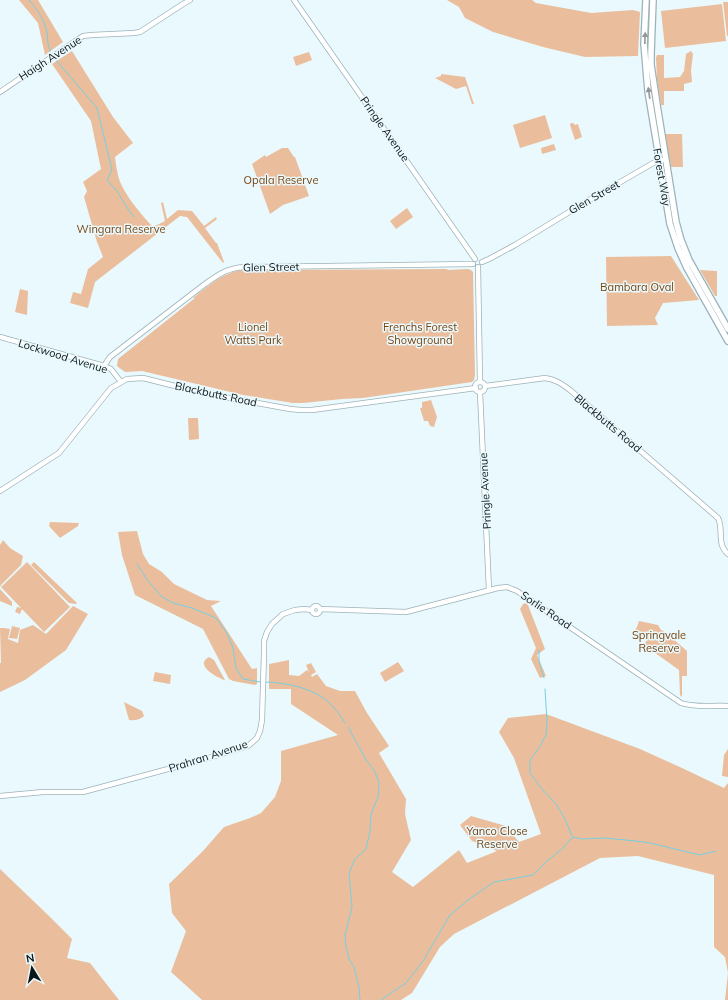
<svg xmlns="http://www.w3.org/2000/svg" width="728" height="1000" viewBox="0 0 728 1000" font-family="Mulish,sans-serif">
  <rect width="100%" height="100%" fill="#eaf9fd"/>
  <!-- green -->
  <path fill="#eabe9c" d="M 19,0 L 38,0 L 63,42 L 45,55 L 38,23 Z
    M 447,0 L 532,0 L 536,3 L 591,13 L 633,10 L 640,12 L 638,56 L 585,57 L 543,47 L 493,32 L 465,18 L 459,7 Z
    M 723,2 L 728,2 L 728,36 L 727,36 Z
    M 722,4 L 726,41 L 665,48 L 661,11 Z
    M 72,51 L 113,117 L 133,143 L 115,157 C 116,165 117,172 119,179 C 125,196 141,214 153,227 L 165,221 L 161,203 L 163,202 L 167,219 L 178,210 L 192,211 L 204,226 L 216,217 L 217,219 L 205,228 L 216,243 L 217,243 L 224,262 L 223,263 L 187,217 L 180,216 L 95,282 L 88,308 L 70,303 L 73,292 L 81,294 L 88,269 L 103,257 L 97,242 L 84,197 L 87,191 L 83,182 L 101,169 L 91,121 L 52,64 Z
    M 691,51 L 693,54 L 691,71 L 692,82 L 684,84 L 684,91 L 664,91 L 664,105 L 661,105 L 657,80 L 656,58 L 657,55 L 664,55 L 664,78 L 680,77 L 684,71 L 686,54 Z
    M 309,52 L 312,60 L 296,66 L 293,57 Z
    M 441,74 L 465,77 L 474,104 L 472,104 L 466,86 L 456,89 L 435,78 L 441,76 Z
    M 545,115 L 552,138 L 520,148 L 513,125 Z
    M 571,123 L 573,123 L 575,125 L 578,124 L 582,137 L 575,140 L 570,125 Z
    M 665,134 L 682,134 L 683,167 L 671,167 Z
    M 554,144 L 556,150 L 542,154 L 541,148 Z
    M 282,148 L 288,148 L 294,157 L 295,157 L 309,196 L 283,205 L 270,214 L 252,164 L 265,155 L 266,157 Z
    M 407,208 L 413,217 L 396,229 L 390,221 Z
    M 671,256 L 699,300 L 663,303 L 655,318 L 658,325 L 607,326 L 606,257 Z
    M 448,269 L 447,270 L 468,269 L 471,270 L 473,272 L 475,375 L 474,380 L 472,382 L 363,398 L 342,399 L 303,403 L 293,403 L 243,395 L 142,371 L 125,372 L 117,366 L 118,359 L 195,298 L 193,298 C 205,288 218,277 233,272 C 239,270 245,270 252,270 Z
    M 700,270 L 717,271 L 717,296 L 715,296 Z
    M 20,289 L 28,291 L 27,315 L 15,312 Z
    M 431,400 L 437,417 L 434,427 L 430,426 L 428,421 L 424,421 L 420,408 L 422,408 L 422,402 Z
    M 188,418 L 198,418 L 199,439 L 189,440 Z
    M 50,522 L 79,523 L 78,526 L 60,538 L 49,526 Z
    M 137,531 L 143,554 L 149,564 L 162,572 L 174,584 L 207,600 L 221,601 L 211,606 L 252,669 L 257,668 L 257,684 L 255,685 L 233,681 L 229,679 L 203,629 L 135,595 L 122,555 L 118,532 Z
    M 3,540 L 10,548 L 23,556 L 21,565 L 1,585 L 0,587 L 0,545 Z
    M 27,562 L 70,607 L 44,632 L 22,609 L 20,614 L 15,612 L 17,607 L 21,608 L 1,587 Z
    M 34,562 L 77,603 L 76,604 L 69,603 L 31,565 Z
    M 0,589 L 12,602 L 12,606 L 0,601 Z
    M 526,603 L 528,605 L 545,649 L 537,655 L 546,676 L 540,678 L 531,659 L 536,648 L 520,609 L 523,604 Z
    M 73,606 L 88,614 L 66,650 L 25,680 L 0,692 L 0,663 L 1,663 L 0,628 L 4,628 L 10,629 L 8,639 L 18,643 L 20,630 L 33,625 L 46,634 Z
    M 639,621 L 658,625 L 661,630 L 664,631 L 687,651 L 687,676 L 682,676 L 682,697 L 680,695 L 679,670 L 644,645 L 647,640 L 634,631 L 637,627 Z
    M 12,626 L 20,628 L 17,639 L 9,638 Z
    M 209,657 L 214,660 L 225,680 L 224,680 C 216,677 194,665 209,657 Z
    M 289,660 L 289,675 L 299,676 L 307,670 L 309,672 L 306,665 L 311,663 L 316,672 L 311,675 L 312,677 L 317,674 L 326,686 L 340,691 L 355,691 L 367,713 L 389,746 L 379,753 L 406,799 L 405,814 L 411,840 L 392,872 L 413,887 L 459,850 L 467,863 L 497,851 L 472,841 L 460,825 L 471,816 L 506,826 L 519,842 L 541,834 L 514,758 L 499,732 L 508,718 L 546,714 L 640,749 L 682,768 L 724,788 L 728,783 L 728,1000 L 725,1000 L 728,973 L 725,957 L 714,947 L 714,875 L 638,856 L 600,858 L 454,934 L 440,947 L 412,993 L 401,1000 L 202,1000 L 171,972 L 186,931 L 172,913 L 169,884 L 203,851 L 224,827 L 250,818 L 261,813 L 275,797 L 281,781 L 281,751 L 338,735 L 291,704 L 291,689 L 269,689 L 269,664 Z
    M 398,662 L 404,671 L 385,682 L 380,673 Z
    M 155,672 L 171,675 L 170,684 L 153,681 Z
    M 124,702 L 142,711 L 144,716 C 140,720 134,721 129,720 Z
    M 728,749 L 728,777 L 722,776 L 724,755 Z
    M 0,869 L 48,915 L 72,939 L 67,958 L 90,963 L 119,1000 L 0,1000 Z"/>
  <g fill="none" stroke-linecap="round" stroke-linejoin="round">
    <!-- stream -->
    <path stroke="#77cfe1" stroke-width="1" d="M 29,0 C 38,11 43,17 47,32 C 48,39 47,44 50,51
      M 55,59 L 97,108 L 112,170 L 107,180 L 117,191 L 128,209 L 134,217
      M 137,564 L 148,581 L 161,596 L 173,603 L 192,608 L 216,618 L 227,633 L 233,648 L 236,668 L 243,679 L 260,682
      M 539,650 L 539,661 L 544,678
      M 266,682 C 286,683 308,687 325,699 C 333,705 340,715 345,723
      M 545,689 L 547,721 L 546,735 L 539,748 L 530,760 L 530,773 L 542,789 L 556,804 L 565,819 L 572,836
      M 348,727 L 366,760 L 374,770 L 379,782 L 378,797 L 371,814 L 370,831 L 366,849 L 355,859 L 349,873 L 352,907 L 345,935 L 346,947 L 349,959 L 354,967 L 359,987 L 360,1000
      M 381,1000 L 406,983 L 423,961 L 450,915 L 468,900 L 494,882 L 533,875 L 547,861 L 561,850 L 573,837 L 582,839 L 604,838 L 636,841 L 650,843 L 700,855 L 716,851"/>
    <!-- minor casing -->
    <g stroke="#9bb3b9" stroke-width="6">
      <path id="minor" d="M 294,0 L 475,259
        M 0,92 L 83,36 L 92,35 L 134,33 L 140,32 L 183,4 L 190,0
        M 482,262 L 489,259 L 515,245 L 584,203 L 655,162 L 662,160
        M 478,267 L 480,382
        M 0,337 L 104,366 L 111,369 L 121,382
        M 104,366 L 110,357 L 205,284 C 219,274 227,268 245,267 L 473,264
        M475 387a5 5 0 1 1 10 0a5 5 0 1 1-10 0Z
        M 485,386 L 545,378 C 555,379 562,384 570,390 L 718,518 C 724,529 716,544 728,554
        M 480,392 L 489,590
        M 0,491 L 59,453 L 111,388 L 127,379 L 143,378 L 203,393 L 290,409 L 301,410 L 312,410 L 476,388
        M312 610a4 4 0 1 1 8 0a4 4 0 1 1-8 0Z
        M 320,609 L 406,612 L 498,588 L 507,587 L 517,591 L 681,703 C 695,708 713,705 728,706
        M 0,796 L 43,792 L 83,792 L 205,759 L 248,746 L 257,738 L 260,731 L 262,720 L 264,653 L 264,641 L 267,632 L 272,624 L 283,614 L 295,610 L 304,609 L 312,610"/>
    </g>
    <!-- major casing -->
    <g stroke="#9bb3b9" stroke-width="8">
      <path id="major" d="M 646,0 L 644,44 L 648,91 L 670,224 L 678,248 L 687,268 L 728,341
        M 653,0 L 651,53 L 651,65 L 657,105 L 676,222 L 681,240 L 689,260 L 728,329"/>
    </g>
    <!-- minor -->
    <use href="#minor" stroke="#fff" stroke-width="4.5"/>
    <!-- major -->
    <use href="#major" stroke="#fff" stroke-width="5.5"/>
  </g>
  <!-- one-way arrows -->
  <defs><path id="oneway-solid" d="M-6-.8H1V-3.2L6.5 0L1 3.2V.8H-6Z"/></defs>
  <g fill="#929697">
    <use href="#oneway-solid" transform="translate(645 38) rotate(-88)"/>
    <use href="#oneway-solid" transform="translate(649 93) rotate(-98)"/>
  </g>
  <g text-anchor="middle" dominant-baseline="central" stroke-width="3" stroke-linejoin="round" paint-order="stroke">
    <!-- street labels -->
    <g font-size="11" fill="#0d1618" stroke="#eaf9fd">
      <text transform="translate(50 58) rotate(-33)">Haigh Avenue</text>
      <text transform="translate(385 129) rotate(55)">Pringle Avenue</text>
      <text transform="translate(662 177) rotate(80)">Forest Way</text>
      <text transform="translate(594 197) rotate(-30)">Glen Street</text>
      <text transform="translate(271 267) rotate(-1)">Glen Street</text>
      <text transform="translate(63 356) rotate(17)">Lockwood Avenue</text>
      <text transform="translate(216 394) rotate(12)">Blackbutts Road</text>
      <text transform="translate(608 423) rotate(40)">Blackbutts Road</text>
      <text transform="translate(485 491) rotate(-93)">Pringle Avenue</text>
      <text transform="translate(546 610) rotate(34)">Sorlie Road</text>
      <text transform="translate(208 756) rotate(-18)">Prahran Avenue</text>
    </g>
    <!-- park labels -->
    <g font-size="11" fill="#784410" stroke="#eaf9fd">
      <text x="281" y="180">Opala Reserve</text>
      <text x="121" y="229">Wingara Reserve</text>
      <text x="637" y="287">Bambara Oval</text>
      <text x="253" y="327">Lionel<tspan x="253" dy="13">Watts Park</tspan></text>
      <text x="420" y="327">Frenchs Forest<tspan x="420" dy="13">Showground</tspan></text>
      <text x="659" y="635">Springvale<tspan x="659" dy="13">Reserve</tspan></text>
      <text x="497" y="831">Yanco Close<tspan x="497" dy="13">Reserve</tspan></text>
    </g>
  </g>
  <!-- north arrow -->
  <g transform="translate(32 968) rotate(350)" stroke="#eaf9fd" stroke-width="3" paint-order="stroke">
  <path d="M0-3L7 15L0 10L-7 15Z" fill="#0d1618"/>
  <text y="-6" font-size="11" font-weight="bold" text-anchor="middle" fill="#0d1618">N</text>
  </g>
</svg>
